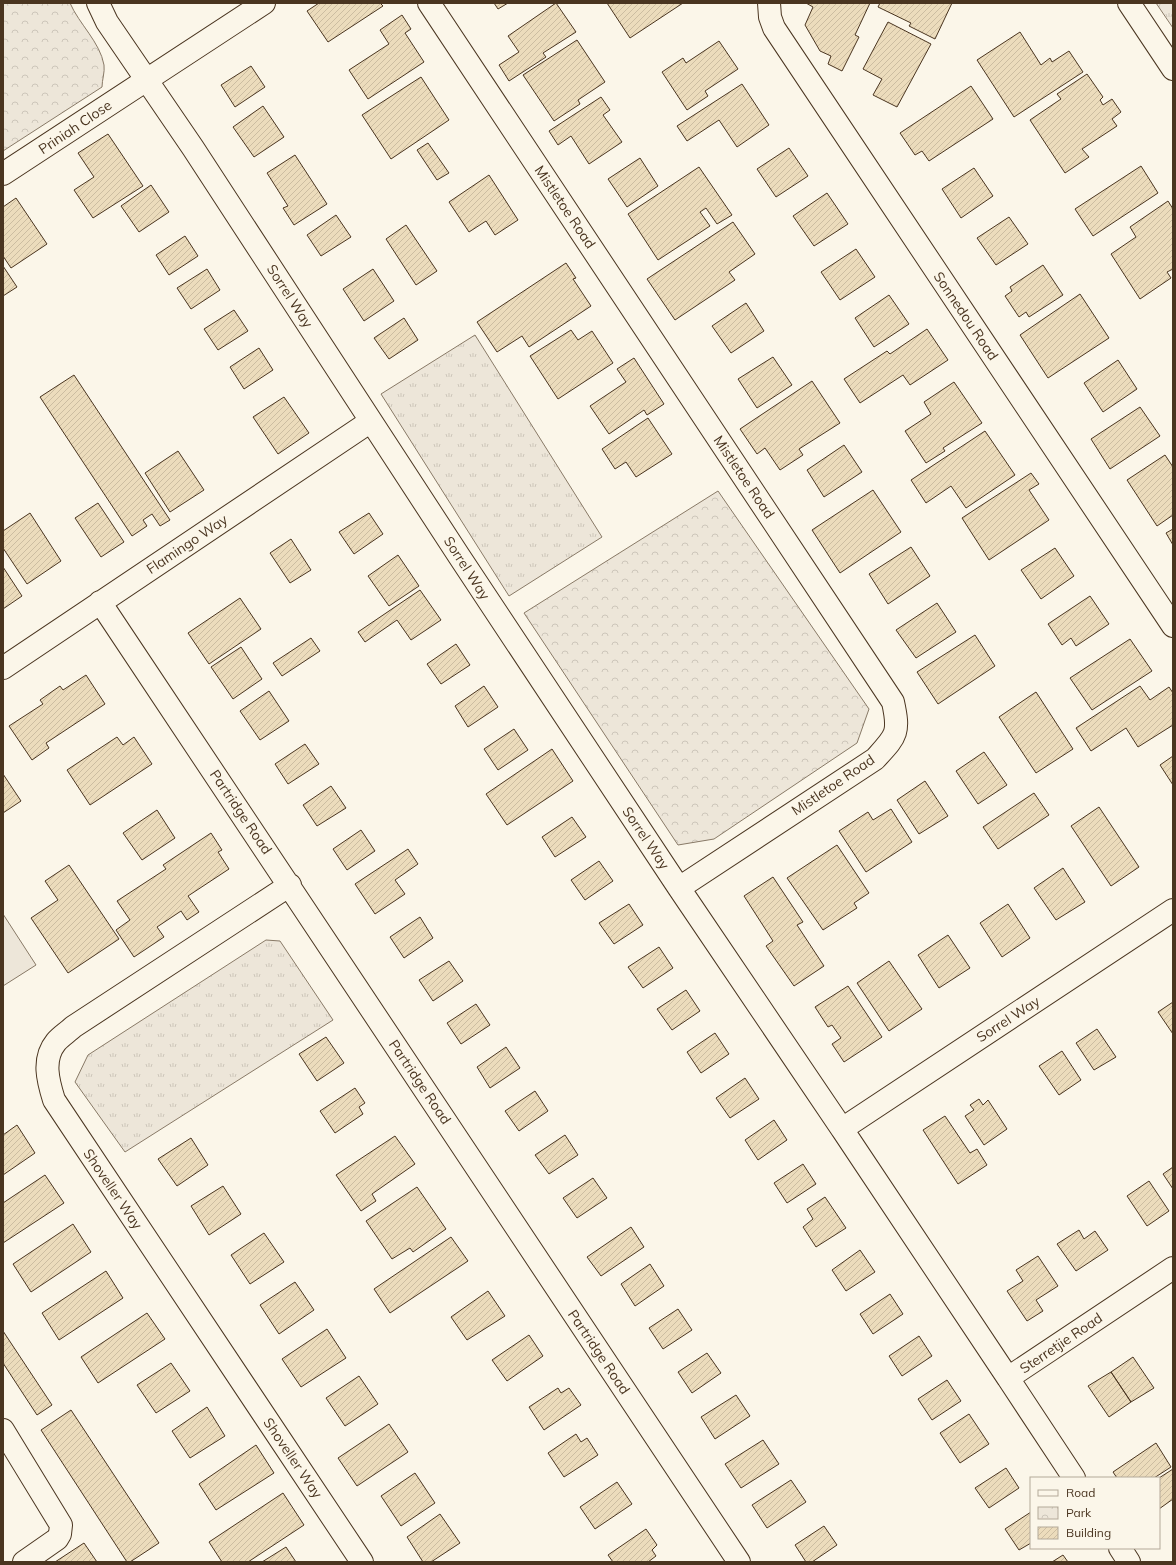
<svg xmlns="http://www.w3.org/2000/svg" width="1176" height="1565" viewBox="0 0 1176 1565" font-family="Mulish,sans-serif">
  <defs>
    <pattern id="grass-tufts" width="24" height="20" patternUnits="userSpaceOnUse"><rect width="24" height="20" fill="#ede6d9"/><path d="M3 7l-1-3M5 7V3M7 7l1-3M15 17l-1-3M17 17v-4M19 17l1-3" fill="none" stroke="#cdc6ba"/></pattern>
    <pattern id="park-crowns" width="20" height="18" patternUnits="userSpaceOnUse"><rect width="20" height="18" fill="#ede6d9"/><path d="M2 6a3 3 0 1 1 6 0M12 15a3 3 0 1 1 6 0" fill="none" stroke="#cdc6ba"/></pattern>
    <pattern id="building-hatch" width="6" height="6" patternUnits="userSpaceOnUse"><rect width="6" height="6" fill="#ecdcbc"/><path d="M-1 1l2-2M0 6l6-6M5 7l2-2" fill="none" stroke="#ccbda1"/></pattern>
  </defs>
  <rect width="100%" height="100%" fill="#fbf6e9"/>
  <!-- grass -->
  <path fill="url(#grass-tufts)" stroke="#887966" d="M 1156,3 L 1173,3 L 1173,28 Z
    M 475,335 L 602,537 L 509,596 L 381,394 Z
    M 266,940 L 280,941 L 333,1020 L 125,1152 L 75,1082 L 88,1055 Z"/>
  <!-- park -->
  <path fill="url(#park-crowns)" stroke="#887966" d="M 3,3 L 70,3 C 79,24 100,42 104,65 C 105,72 102,80 102,87 L 3,151 Z
    M 718,491 L 869,709 L 857,743 L 714,839 L 678,845 L 524,613 Z"/>
  <!-- garden -->
  <path fill="#ede6d9" stroke="#887966" d="M 3,914 L 36,965 L 3,986 Z"/>
  <!-- building -->
  <path fill="url(#building-hatch)" stroke="#4a3520" d="M 319,3 L 380,3 L 383,6 L 328,42 L 307,11 Z
    M 494,3 L 508,3 L 498,9 Z
    M 556,3 L 576,32 L 543,53 L 546,57 L 509,81 L 499,65 L 519,52 L 508,36 Z
    M 607,3 L 683,3 L 630,38 Z
    M 806,3 L 870,3 L 855,35 L 859,37 L 842,71 L 828,64 L 831,56 L 820,51 L 805,25 L 813,7 Z
    M 880,3 L 952,3 L 935,39 L 909,26 L 911,23 L 878,7 Z
    M 402,15 L 411,29 L 405,33 L 424,62 L 368,99 L 349,70 L 389,44 L 380,30 Z
    M 888,22 L 931,44 L 897,107 L 873,95 L 882,79 L 863,69 Z
    M 1020,32 L 1041,65 L 1050,58 L 1052,62 L 1069,51 L 1083,72 L 1014,117 L 977,60 Z
    M 577,40 L 605,82 L 578,100 L 580,104 L 554,121 L 523,75 Z
    M 719,41 L 738,69 L 705,91 L 708,96 L 687,110 L 662,72 L 683,58 L 686,63 Z
    M 251,66 L 265,87 L 235,107 L 221,85 Z
    M 1087,74 L 1103,97 L 1100,100 L 1103,105 L 1112,99 L 1121,112 L 1112,119 L 1117,126 L 1082,149 L 1089,157 L 1065,173 L 1030,120 L 1061,99 L 1057,94 Z
    M 421,77 L 449,120 L 391,159 L 362,115 Z
    M 742,84 L 769,125 L 737,147 L 719,120 L 687,141 L 677,126 Z
    M 971,86 L 993,119 L 929,161 L 922,151 L 915,155 L 900,133 Z
    M 601,97 L 610,110 L 603,115 L 622,142 L 589,164 L 571,136 L 558,145 L 549,131 Z
    M 263,106 L 284,137 L 254,157 L 233,127 Z
    M 108,134 L 143,186 L 93,218 L 74,190 L 94,177 L 78,153 Z
    M 428,143 L 449,173 L 437,180 L 417,150 Z
    M 789,148 L 808,176 L 776,197 L 757,169 Z
    M 295,155 L 327,204 L 294,225 L 283,208 L 288,206 L 267,173 Z
    M 640,158 L 658,186 L 627,207 L 608,179 Z
    M 1141,166 L 1158,193 L 1093,236 L 1075,209 Z
    M 699,167 L 732,215 L 717,224 L 706,208 L 700,212 L 710,226 L 658,260 L 628,214 Z
    M 974,168 L 993,196 L 961,218 L 942,189 Z
    M 489,175 L 518,220 L 495,235 L 486,221 L 469,232 L 449,202 Z
    M 151,185 L 169,212 L 139,232 L 121,206 Z
    M 827,193 L 848,224 L 814,246 L 793,216 Z
    M 16,198 L 47,244 L 11,268 L 3,256 L 3,207 Z
    M 1168,201 L 1173,209 L 1173,269 L 1167,272 L 1171,278 L 1140,299 L 1111,254 L 1136,237 L 1130,227 Z
    M 336,215 L 351,237 L 321,256 L 307,235 Z
    M 1009,217 L 1028,244 L 996,265 L 977,238 Z
    M 733,222 L 755,254 L 729,272 L 735,280 L 675,320 L 647,279 Z
    M 406,225 L 437,271 L 416,285 L 386,239 Z
    M 185,236 L 198,256 L 169,275 L 156,255 Z
    M 856,249 L 875,277 L 840,300 L 821,272 Z
    M 566,263 L 576,278 L 573,279 L 591,306 L 529,347 L 522,336 L 497,352 L 477,322 Z
    M 1043,265 L 1063,295 L 1029,317 L 1026,312 L 1019,317 L 1005,296 L 1012,291 L 1010,287 Z
    M 3,266 L 17,287 L 3,296 Z
    M 207,269 L 220,290 L 191,309 L 177,288 Z
    M 373,269 L 394,301 L 364,321 L 343,289 Z
    M 1080,294 L 1109,338 L 1048,378 L 1020,335 Z
    M 889,295 L 909,324 L 874,347 L 855,318 Z
    M 746,303 L 764,331 L 731,353 L 712,326 Z
    M 234,310 L 248,331 L 218,350 L 204,329 Z
    M 404,318 L 418,340 L 389,359 L 374,338 Z
    M 927,329 L 948,360 L 910,385 L 903,375 L 860,403 L 844,379 L 887,351 L 890,354 Z
    M 571,330 L 578,340 L 592,331 L 613,363 L 558,399 L 530,356 Z
    M 259,348 L 273,370 L 244,389 L 230,367 Z
    M 773,357 L 792,385 L 757,408 L 738,379 Z
    M 634,358 L 664,404 L 647,415 L 644,410 L 609,434 L 590,406 L 626,382 L 617,369 Z
    M 1118,360 L 1137,389 L 1103,412 L 1084,383 Z
    M 74,375 L 170,520 L 160,526 L 152,514 L 143,520 L 147,526 L 132,536 L 40,397 Z
    M 812,381 L 840,423 L 799,449 L 803,455 L 780,470 L 765,448 L 757,454 L 740,429 Z
    M 954,382 L 982,423 L 943,448 L 945,451 L 926,463 L 905,431 L 931,414 L 924,402 Z
    M 284,397 L 309,433 L 278,454 L 253,417 Z
    M 1140,407 L 1160,436 L 1110,469 L 1091,439 Z
    M 648,418 L 672,454 L 636,477 L 626,462 L 615,469 L 602,449 Z
    M 985,431 L 1015,475 L 966,508 L 951,486 L 926,503 L 911,480 Z
    M 844,445 L 862,472 L 824,497 L 807,470 Z
    M 178,451 L 204,490 L 170,512 L 145,473 Z
    M 1165,455 L 1173,467 L 1173,515 L 1157,526 L 1127,480 Z
    M 1031,473 L 1039,484 L 1029,490 L 1049,520 L 989,560 L 962,518 Z
    M 873,490 L 901,532 L 840,573 L 812,530 Z
    M 98,503 L 124,542 L 101,557 L 75,518 Z
    M 30,513 L 61,561 L 27,584 L 3,548 L 3,531 Z
    M 369,513 L 383,534 L 354,554 L 339,532 Z
    M 1173,529 L 1173,545 L 1166,533 Z
    M 291,539 L 311,570 L 290,583 L 270,553 Z
    M 911,547 L 930,576 L 888,604 L 869,574 Z
    M 1055,548 L 1074,576 L 1041,599 L 1021,570 Z
    M 398,555 L 419,586 L 389,606 L 368,576 Z
    M 3,567 L 22,596 L 3,609 Z
    M 420,590 L 441,620 L 411,640 L 397,620 L 365,642 L 358,632 Z
    M 1090,596 L 1109,624 L 1076,646 L 1071,638 L 1062,645 L 1048,624 Z
    M 240,598 L 261,629 L 209,664 L 188,633 Z
    M 937,603 L 956,632 L 916,658 L 896,630 Z
    M 975,635 L 995,666 L 938,704 L 917,672 Z
    M 311,638 L 320,651 L 282,676 L 273,663 Z
    M 1130,639 L 1152,671 L 1092,710 L 1070,678 Z
    M 456,644 L 470,665 L 441,684 L 427,664 Z
    M 241,647 L 262,679 L 233,699 L 211,667 Z
    M 86,675 L 105,704 L 46,743 L 49,748 L 32,760 L 9,726 L 43,704 L 40,700 L 60,686 L 63,690 Z
    M 484,686 L 498,707 L 468,727 L 455,706 Z
    M 1140,686 L 1150,700 L 1169,687 L 1173,693 L 1173,725 L 1138,747 L 1126,728 L 1091,751 L 1076,728 Z
    M 269,691 L 289,721 L 260,740 L 240,711 Z
    M 1036,692 L 1073,749 L 1036,773 L 999,717 Z
    M 514,729 L 528,750 L 498,770 L 484,749 Z
    M 117,737 L 123,745 L 134,737 L 152,764 L 90,805 L 67,770 Z
    M 305,744 L 319,764 L 288,784 L 275,764 Z
    M 552,749 L 573,781 L 507,825 L 486,794 Z
    M 984,752 L 1007,785 L 978,804 L 956,771 Z
    M 1173,756 L 1173,785 L 1160,765 Z
    M 3,774 L 21,801 L 3,813 Z
    M 925,781 L 948,816 L 919,834 L 897,800 Z
    M 331,786 L 346,808 L 317,826 L 303,805 Z
    M 1034,793 L 1049,815 L 998,849 L 983,827 Z
    M 1099,807 L 1139,867 L 1111,886 L 1071,826 Z
    M 891,809 L 912,842 L 866,872 L 839,831 L 868,812 L 873,820 Z
    M 157,810 L 175,838 L 142,860 L 123,833 Z
    M 572,817 L 586,837 L 555,857 L 542,837 Z
    M 361,830 L 375,851 L 347,870 L 333,849 Z
    M 211,833 L 222,850 L 218,852 L 229,869 L 188,896 L 199,912 L 187,920 L 181,911 L 157,927 L 164,937 L 134,957 L 116,930 L 130,920 L 117,901 L 166,869 L 163,865 Z
    M 837,845 L 869,893 L 854,903 L 857,908 L 823,930 L 787,878 Z
    M 408,849 L 418,864 L 395,880 L 405,894 L 375,914 L 355,884 Z
    M 599,861 L 613,881 L 585,900 L 571,880 Z
    M 69,865 L 119,939 L 68,973 L 31,918 L 58,900 L 45,881 Z
    M 1063,868 L 1085,902 L 1056,920 L 1034,888 Z
    M 773,877 L 803,922 L 797,925 L 824,966 L 794,986 L 766,946 L 773,941 L 744,896 Z
    M 629,904 L 643,925 L 614,944 L 599,923 Z
    M 1008,904 L 1030,938 L 1002,957 L 980,923 Z
    M 420,917 L 433,938 L 404,958 L 390,937 Z
    M 948,935 L 970,968 L 939,988 L 918,955 Z
    M 659,947 L 673,968 L 643,988 L 628,967 Z
    M 449,961 L 463,981 L 433,1001 L 419,980 Z
    M 889,961 L 922,1009 L 889,1031 L 857,983 Z
    M 848,986 L 882,1037 L 844,1062 L 832,1044 L 841,1038 L 832,1025 L 828,1027 L 815,1007 Z
    M 686,990 L 700,1011 L 672,1030 L 657,1009 Z
    M 1173,1002 L 1173,1034 L 1158,1012 Z
    M 476,1004 L 490,1025 L 461,1044 L 447,1023 Z
    M 1097,1029 L 1116,1057 L 1094,1070 L 1076,1043 Z
    M 715,1033 L 729,1054 L 701,1073 L 687,1052 Z
    M 326,1037 L 344,1063 L 317,1081 L 299,1054 Z
    M 506,1047 L 520,1068 L 490,1088 L 477,1067 Z
    M 1062,1051 L 1081,1080 L 1059,1095 L 1039,1066 Z
    M 745,1078 L 759,1099 L 730,1118 L 716,1098 Z
    M 355,1088 L 365,1103 L 359,1107 L 363,1114 L 335,1133 L 320,1111 Z
    M 535,1091 L 548,1111 L 519,1131 L 505,1111 Z
    M 979,1099 L 983,1105 L 988,1100 L 1007,1129 L 984,1145 L 965,1116 L 974,1110 L 970,1105 Z
    M 945,1116 L 970,1153 L 977,1149 L 987,1165 L 958,1184 L 923,1130 Z
    M 774,1120 L 787,1140 L 758,1160 L 745,1140 Z
    M 17,1125 L 35,1153 L 3,1175 L 3,1135 Z
    M 565,1135 L 578,1155 L 549,1174 L 535,1155 Z
    M 395,1136 L 415,1164 L 372,1194 L 376,1201 L 361,1211 L 336,1175 Z
    M 191,1138 L 208,1165 L 177,1186 L 158,1159 Z
    M 803,1164 L 816,1184 L 787,1203 L 774,1183 Z
    M 1173,1167 L 1173,1189 L 1163,1174 Z
    M 45,1175 L 64,1203 L 3,1243 L 3,1203 Z
    M 593,1178 L 607,1198 L 577,1218 L 563,1198 Z
    M 1149,1181 L 1169,1211 L 1147,1226 L 1127,1196 Z
    M 223,1186 L 241,1214 L 209,1235 L 191,1206 Z
    M 417,1187 L 446,1229 L 413,1252 L 410,1248 L 392,1259 L 366,1221 Z
    M 825,1197 L 846,1228 L 816,1247 L 803,1227 L 813,1219 L 807,1209 Z
    M 73,1224 L 91,1252 L 31,1292 L 13,1264 Z
    M 631,1227 L 644,1247 L 601,1276 L 587,1257 Z
    M 1079,1230 L 1084,1239 L 1095,1231 L 1108,1250 L 1076,1271 L 1057,1244 Z
    M 264,1233 L 284,1262 L 250,1284 L 231,1255 Z
    M 451,1237 L 468,1261 L 390,1313 L 374,1289 Z
    M 860,1250 L 875,1272 L 846,1291 L 832,1270 Z
    M 1038,1256 L 1058,1286 L 1036,1300 L 1043,1311 L 1027,1321 L 1007,1291 L 1023,1281 L 1016,1270 Z
    M 650,1264 L 664,1286 L 635,1306 L 621,1284 Z
    M 106,1271 L 123,1298 L 59,1340 L 42,1313 Z
    M 295,1282 L 314,1310 L 279,1334 L 260,1305 Z
    M 488,1291 L 505,1316 L 467,1340 L 451,1317 Z
    M 890,1294 L 903,1314 L 873,1334 L 860,1314 Z
    M 678,1309 L 692,1330 L 663,1349 L 649,1328 Z
    M 147,1313 L 165,1339 L 98,1383 L 81,1357 Z
    M 327,1329 L 346,1358 L 301,1387 L 282,1359 Z
    M 3,1331 L 52,1405 L 37,1415 L 3,1363 Z
    M 529,1335 L 543,1356 L 507,1381 L 492,1360 Z
    M 919,1336 L 932,1356 L 902,1376 L 889,1356 Z
    M 707,1353 L 721,1373 L 692,1393 L 678,1372 Z
    M 1133,1357 L 1154,1388 L 1131,1402 L 1111,1372 Z
    M 171,1363 L 190,1391 L 156,1413 L 137,1385 Z
    M 1111,1372 L 1131,1402 L 1109,1417 L 1088,1386 Z
    M 359,1376 L 378,1404 L 345,1426 L 326,1398 Z
    M 947,1380 L 961,1401 L 932,1420 L 918,1399 Z
    M 558,1388 L 561,1393 L 569,1388 L 581,1405 L 544,1430 L 529,1407 Z
    M 736,1395 L 750,1416 L 715,1439 L 701,1417 Z
    M 207,1407 L 225,1436 L 190,1458 L 172,1431 Z
    M 71,1410 L 159,1543 L 130,1562 L 127,1562 L 41,1430 Z
    M 969,1414 L 989,1444 L 960,1463 L 940,1433 Z
    M 389,1424 L 408,1452 L 357,1486 L 338,1458 Z
    M 576,1434 L 581,1442 L 587,1438 L 598,1455 L 564,1477 L 548,1453 Z
    M 763,1440 L 779,1464 L 741,1488 L 725,1464 Z
    M 1156,1443 L 1171,1467 L 1154,1478 L 1117,1478 L 1113,1472 Z
    M 256,1445 L 274,1473 L 216,1510 L 199,1484 Z
    M 1006,1468 L 1019,1488 L 989,1508 L 975,1488 Z
    M 1173,1469 L 1173,1499 L 1159,1509 L 1159,1478 Z
    M 415,1473 L 435,1503 L 401,1526 L 381,1496 Z
    M 791,1480 L 806,1502 L 767,1528 L 752,1505 Z
    M 617,1482 L 632,1504 L 595,1529 L 580,1507 Z
    M 283,1493 L 304,1525 L 248,1562 L 222,1562 L 209,1542 Z
    M 1031,1512 L 1031,1543 L 1019,1550 L 1005,1529 Z
    M 440,1514 L 460,1543 L 431,1562 L 423,1562 L 407,1537 Z
    M 824,1526 L 837,1545 L 812,1562 L 806,1562 L 795,1545 Z
    M 646,1529 L 657,1545 L 652,1550 L 656,1556 L 648,1562 L 613,1562 L 608,1555 Z
    M 84,1543 L 97,1562 L 55,1562 Z
    M 286,1547 L 296,1562 L 262,1562 Z
    M 1063,1555 L 1068,1562 L 1052,1562 Z"/>
  <g fill="none" stroke-linecap="round" stroke-linejoin="round">
    <!-- minor casing -->
    <g stroke="#4a3520" stroke-width="24">
      <path id="minor" d="M 98,3 L 107,22 L 193,148 L 459,556 L 679,888 L 842,1129 L 1173,910
        M 429,3 L 893,702 C 900,734 896,736 875,759 L 679,888
        M 769,3 L 770,17 L 774,28 L 1173,626
        M 1129,3 L 1173,69
        M 3,174 L 264,3
        M 100,602 L 739,1562
        M 3,668 L 371,421
        M 290,885 L 73,1027 C 68,1032 61,1036 56,1042 C 42,1059 48,1081 54,1100 L 362,1562
        M 842,1129 L 1008,1378
        M 3,1430 L 61,1525 L 60,1534 L 57,1539 L 24,1562
        M 1074,1478 L 1008,1378 L 1173,1268
        M 1120,1548 L 1129,1562"/>
    </g>
    <!-- minor -->
    <use href="#minor" stroke="#fbf6e9" stroke-width="22"/>
  </g>
  <g text-anchor="middle" dominant-baseline="central" stroke-width="3" stroke-linejoin="round" paint-order="stroke">
    <!-- street labels -->
    <g font-size="14" fill="#4a3520" stroke="#fbf6e9">
      <text transform="translate(75 127) rotate(-34)">Priniah Close</text>
      <text transform="translate(565 207) rotate(56)">Mistletoe Road</text>
      <text transform="translate(290 296) rotate(57)">Sorrel Way</text>
      <text transform="translate(966 316) rotate(56)">Sonnedou Road</text>
      <text transform="translate(744 477) rotate(56)">Mistletoe Road</text>
      <text transform="translate(187 544) rotate(-34)">Flamingo Way</text>
      <text transform="translate(467 568) rotate(57)">Sorrel Way</text>
      <text transform="translate(833 785) rotate(-34)">Mistletoe Road</text>
      <text transform="translate(241 812) rotate(56)">Partridge Road</text>
      <text transform="translate(646 838) rotate(56)">Sorrel Way</text>
      <text transform="translate(1008 1019) rotate(-33)">Sorrel Way</text>
      <text transform="translate(420 1082) rotate(56)">Partridge Road</text>
      <text transform="translate(113 1189) rotate(56)">Shoveller Way</text>
      <text transform="translate(1061 1343) rotate(-34)">Sterretjie Road</text>
      <text transform="translate(599 1352) rotate(56)">Partridge Road</text>
      <text transform="translate(293 1458) rotate(56)">Shoveller Way</text>
    </g>
  </g>
  <!-- border -->
  <rect width="1176" height="1565" fill="none" stroke="#4a3520" stroke-width="8"/>
  <!-- legend -->
  <rect x="1030" y="1477" width="130" height="72" fill="#fbf6e9" stroke="#b4a999"/>
  <rect x="1038" y="1490" width="20" height="6" fill="#fbf6e9" stroke="#b4a999"/>
  <text x="1066" y="1497" font-size="12" fill="#4a3520">Road</text>
  <rect x="1038" y="1507" width="20" height="12" fill="url(#park-crowns)" stroke="#b4a999"/>
  <text x="1066" y="1517" font-size="12" fill="#4a3520">Park</text>
  <rect x="1038" y="1527" width="20" height="12" fill="url(#building-hatch)" stroke="#b4a999"/>
  <text x="1066" y="1537" font-size="12" fill="#4a3520">Building</text>
</svg>
